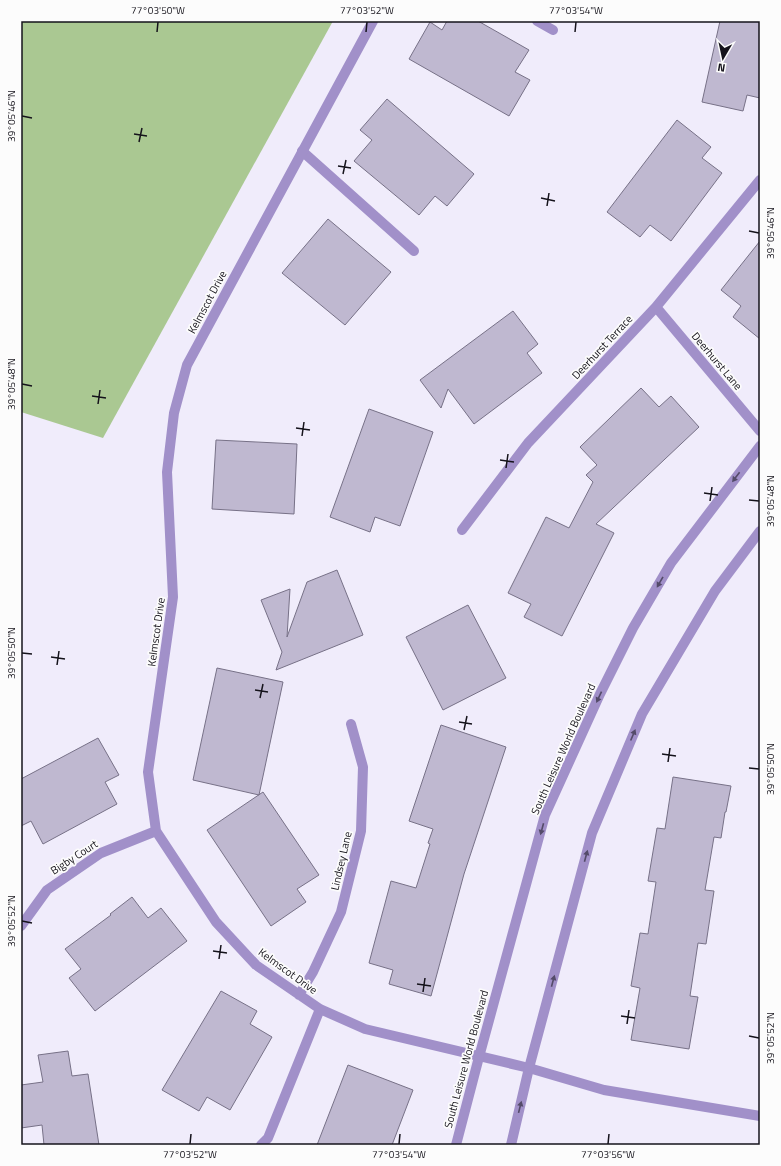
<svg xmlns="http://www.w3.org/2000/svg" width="781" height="1166" viewBox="0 0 781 1166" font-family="'Titillium Web',sans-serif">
  <rect width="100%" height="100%" fill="#f0ecfb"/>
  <!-- green -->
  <path fill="#aac892" d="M 21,21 L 333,21 L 103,438 L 21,412 Z"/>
  <!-- building -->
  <path fill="#bfb8d0" stroke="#777187" d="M 447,21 L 478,21 L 529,50 L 515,72 L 530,80 L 509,116 L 409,59 L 430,22 L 442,30 Z
    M 720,21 L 760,21 L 760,98 L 747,95 L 743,111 L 702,102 Z
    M 387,99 L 474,174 L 447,206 L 435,196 L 419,215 L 354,161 L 372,140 L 360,130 Z
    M 677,120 L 711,147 L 702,158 L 722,173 L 671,241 L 650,225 L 640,237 L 607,212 Z
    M 328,219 L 391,272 L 345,325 L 282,273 Z
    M 760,241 L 760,339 L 733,317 L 741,306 L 721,290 Z
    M 513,311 L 538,344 L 527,353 L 542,373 L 474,424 L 448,389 L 441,408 L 420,380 Z
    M 641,388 L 659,407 L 671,396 L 699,427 L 596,524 L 614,533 L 562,636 L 524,617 L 531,604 L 508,593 L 546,517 L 569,528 L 593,482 L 586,475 L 597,465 L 580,447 Z
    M 369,409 L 433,432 L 400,526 L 375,517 L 370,532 L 330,517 Z
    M 216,440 L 297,444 L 294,514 L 212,509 Z
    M 337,570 L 363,635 L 276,670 L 282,652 L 261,600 L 290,589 L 287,637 L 307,582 Z
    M 468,605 L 506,678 L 443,710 L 406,637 Z
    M 217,668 L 283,682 L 259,795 L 193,780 Z
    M 441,725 L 506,747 L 464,874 L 431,996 L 389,984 L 393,970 L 369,963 L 391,881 L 416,888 L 430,844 L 428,843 L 433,829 L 409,821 Z
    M 98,738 L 119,775 L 105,782 L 117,804 L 43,844 L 31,821 L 21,826 L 21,779 Z
    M 673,777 L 731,786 L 726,812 L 725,812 L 721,838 L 714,837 L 705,890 L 714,891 L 706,944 L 698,943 L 690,996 L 698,997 L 689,1049 L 631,1040 L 640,988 L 631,986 L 640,933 L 648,934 L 656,882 L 648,881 L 657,828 L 665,829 Z
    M 263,792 L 319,875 L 297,889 L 306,902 L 271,926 L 207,830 Z
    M 132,897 L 148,918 L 161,908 L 187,941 L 95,1011 L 69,978 L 81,969 L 65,949 L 111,915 L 110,914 Z
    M 221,991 L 257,1011 L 250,1024 L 272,1037 L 230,1110 L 207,1097 L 199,1111 L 162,1090 Z
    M 68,1051 L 72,1076 L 88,1074 L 99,1145 L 44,1145 L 42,1125 L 21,1128 L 21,1085 L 43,1082 L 38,1055 Z
    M 348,1065 L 413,1090 L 392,1145 L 317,1145 Z"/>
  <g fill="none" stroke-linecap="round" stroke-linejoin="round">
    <!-- service -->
    <path stroke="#a190c9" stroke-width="10" d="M 537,21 L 553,30
      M 302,151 L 414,251
      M 529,1068 L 604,1090 L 760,1116"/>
    <!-- minor -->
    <path stroke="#a190c9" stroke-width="10" d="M 373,21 L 187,365 L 174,413 L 167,472 L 173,597 L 148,772 L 156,831 L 216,922 L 256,965 L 320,1009 L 365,1029 L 529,1068
      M 656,307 L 760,431
      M 462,530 L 528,443 L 656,307 L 760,180
      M 21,926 L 47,890 L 101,853 L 156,831
      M 299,995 L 313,972 L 341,912 L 361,831 L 363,767 L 351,724
      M 261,1145 L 268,1138 L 320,1009"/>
    <!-- tertiary -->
    <path stroke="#a190c9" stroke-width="10" d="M 456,1145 L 479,1057 L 545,815 L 600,694 L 633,628 L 671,563 L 760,446
      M 511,1145 L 529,1068 L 592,833 L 642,714 L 715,591 L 760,531"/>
  </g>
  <!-- one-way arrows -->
  <defs><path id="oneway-solid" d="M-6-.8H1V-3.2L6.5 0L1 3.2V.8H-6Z"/></defs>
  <g fill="#544b69">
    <use href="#oneway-solid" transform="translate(736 477) rotate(127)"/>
    <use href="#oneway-solid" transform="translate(660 582) rotate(120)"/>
    <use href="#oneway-solid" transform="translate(599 697) rotate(115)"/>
    <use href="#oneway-solid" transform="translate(633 735) rotate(-67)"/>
    <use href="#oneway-solid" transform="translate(542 829) rotate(105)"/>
    <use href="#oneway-solid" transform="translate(586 856) rotate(-75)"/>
    <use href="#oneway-solid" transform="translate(553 981) rotate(-75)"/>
    <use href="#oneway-solid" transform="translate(520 1107) rotate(-76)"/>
  </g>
  <!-- ticks -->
  <path fill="none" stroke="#15131b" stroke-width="1.5" d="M 157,32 L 158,22M 366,32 L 367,22M 575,32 L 576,22M 22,116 L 32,118M 134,134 L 147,136M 139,142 L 142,128M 338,166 L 351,168M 343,174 L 346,160M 541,198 L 555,201M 547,206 L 549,193M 749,231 L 759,233M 22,384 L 32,386M 92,396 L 106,398M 98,404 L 100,390M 296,428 L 310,430M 302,436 L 304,422M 500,460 L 514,462M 506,468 L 508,454M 704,493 L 718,495M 749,500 L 759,501M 710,501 L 712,487M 22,653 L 32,654M 51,657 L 65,659M 57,665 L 59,651M 255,690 L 268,692M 260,698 L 263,684M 459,722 L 472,724M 464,730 L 467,716M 662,754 L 676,756M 668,762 L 670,748M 749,768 L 759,769M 22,921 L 32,923M 213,951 L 227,953M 219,959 L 221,945M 417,984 L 431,986M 423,992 L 425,978M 621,1016 L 635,1018M 627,1024 L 629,1010M 749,1036 L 759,1038M 190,1144 L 191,1134M 399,1144 L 400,1134M 608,1144 L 609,1134"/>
  <g text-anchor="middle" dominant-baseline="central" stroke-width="3.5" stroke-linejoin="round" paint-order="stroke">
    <!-- street labels -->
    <g font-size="11" fill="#15131b" stroke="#fcfcfc">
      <text transform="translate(207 302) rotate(-62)">Kelmscot Drive</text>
      <text transform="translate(602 347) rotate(-47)">Deerhurst Terrace</text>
      <text transform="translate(717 361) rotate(50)">Deerhurst Lane</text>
      <text transform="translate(156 632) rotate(-82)">Kelmscot Drive</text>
      <text transform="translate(563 749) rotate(-66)">South Leisure World Boulevard</text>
      <text transform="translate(74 857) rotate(-33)">Bigby Court</text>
      <text transform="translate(341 861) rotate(-77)">Lindsey Lane</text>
      <text transform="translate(288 971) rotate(36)">Kelmscot Drive</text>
      <text transform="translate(466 1059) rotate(-75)">South Leisure World Boulevard</text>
    </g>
  </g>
  <!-- border -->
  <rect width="781" height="1166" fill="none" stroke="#fcfcfc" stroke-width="44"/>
  <!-- north arrow -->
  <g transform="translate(723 58) rotate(189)" stroke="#fcfcfc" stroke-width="3" paint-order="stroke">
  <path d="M0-3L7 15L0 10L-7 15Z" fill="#15131b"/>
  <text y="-6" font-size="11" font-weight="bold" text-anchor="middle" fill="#15131b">N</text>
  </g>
  <rect x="22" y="22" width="737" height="1122" fill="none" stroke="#15131b" stroke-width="1.5"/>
  <g font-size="10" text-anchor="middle" fill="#15131b">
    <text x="158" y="14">77°03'50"W</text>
    <text x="367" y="14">77°03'52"W</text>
    <text x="576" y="14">77°03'54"W</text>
    <text transform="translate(11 116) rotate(-90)" y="4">39°05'46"N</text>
    <text transform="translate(770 233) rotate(-90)" y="4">39°05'46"N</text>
    <text transform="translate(11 384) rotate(-90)" y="4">39°05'48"N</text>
    <text transform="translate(770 501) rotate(-90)" y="4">39°05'48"N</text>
    <text transform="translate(11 653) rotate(-90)" y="4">39°05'50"N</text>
    <text transform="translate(770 769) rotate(-90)" y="4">39°05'50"N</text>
    <text transform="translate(11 921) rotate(-90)" y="4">39°05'52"N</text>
    <text transform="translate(770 1038) rotate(-90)" y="4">39°05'52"N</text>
    <text x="190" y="1158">77°03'52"W</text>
    <text x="399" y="1158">77°03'54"W</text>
    <text x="608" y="1158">77°03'56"W</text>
  </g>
</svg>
